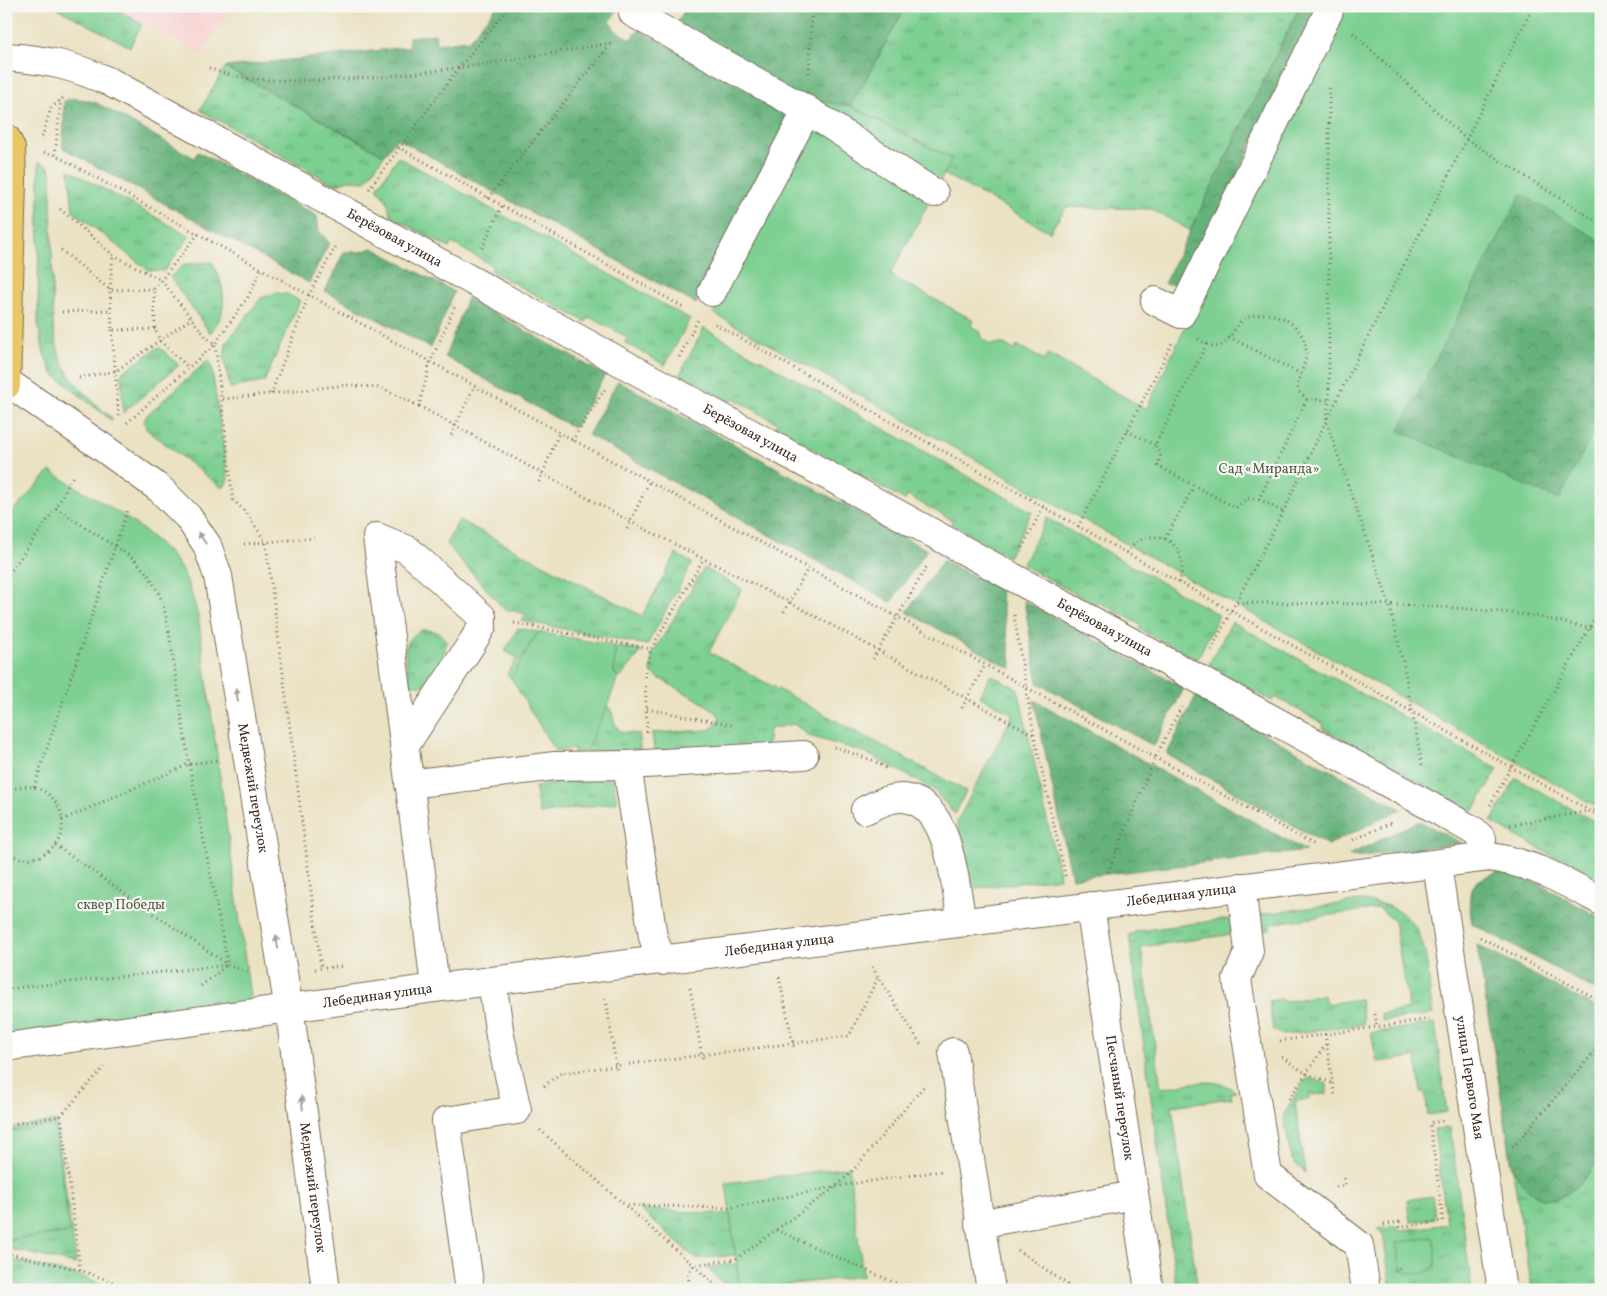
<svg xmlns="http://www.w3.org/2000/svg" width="1607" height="1296" viewBox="0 0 1607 1296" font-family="Vollkorn,serif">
  <defs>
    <pattern id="grass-tufts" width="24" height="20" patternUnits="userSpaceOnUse" patternTransform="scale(1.25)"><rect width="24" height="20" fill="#7dcf92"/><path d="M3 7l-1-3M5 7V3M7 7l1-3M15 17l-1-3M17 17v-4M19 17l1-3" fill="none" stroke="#68a877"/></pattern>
    <pattern id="forest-crowns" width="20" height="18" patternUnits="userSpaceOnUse" patternTransform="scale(1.25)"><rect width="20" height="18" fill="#66b27c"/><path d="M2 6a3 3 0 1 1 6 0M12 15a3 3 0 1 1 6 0" fill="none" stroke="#559165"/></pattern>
  </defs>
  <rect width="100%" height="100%" fill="#f6f6f2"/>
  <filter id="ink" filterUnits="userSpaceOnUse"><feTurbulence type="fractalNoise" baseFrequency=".02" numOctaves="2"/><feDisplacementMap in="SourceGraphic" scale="10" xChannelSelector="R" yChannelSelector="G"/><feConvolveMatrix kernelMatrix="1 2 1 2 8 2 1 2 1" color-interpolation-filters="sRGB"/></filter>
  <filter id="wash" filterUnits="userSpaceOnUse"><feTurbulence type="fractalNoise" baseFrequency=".0096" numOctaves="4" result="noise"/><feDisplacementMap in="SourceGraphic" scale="20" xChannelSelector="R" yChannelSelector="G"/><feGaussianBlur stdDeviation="1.12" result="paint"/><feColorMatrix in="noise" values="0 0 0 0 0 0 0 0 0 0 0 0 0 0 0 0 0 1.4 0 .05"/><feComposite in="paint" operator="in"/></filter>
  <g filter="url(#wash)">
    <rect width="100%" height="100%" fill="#ebe2c3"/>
    <!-- built -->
    <path fill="#f7d0cf" d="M 109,6 L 233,6 L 201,55 Z"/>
    <!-- grass -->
    <path fill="url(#grass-tufts)" stroke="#5c7c58" d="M 53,6 L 109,6 L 142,24 L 130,47 Z
      M 906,6 L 1300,6 L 1191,231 L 1151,209 L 1066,207 L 1050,232 L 944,174 L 951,159 L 850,106 Z
      M 225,67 L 384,155 L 366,181 L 348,180 L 335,185 L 200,110 Z
      M 398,157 L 690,319 L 665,365 L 625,343 L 627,337 L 589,317 L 586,322 L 491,271 L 493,266 L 452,243 L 449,248 L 391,216 L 387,201 L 377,188 Z
      M 39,162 L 48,166 L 51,173 L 53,327 L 56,341 L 60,357 L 69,375 L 88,397 L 112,418 L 112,421 L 53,374 L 44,354 L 38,324 Z
      M 69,170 L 190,236 L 164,271 L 148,270 L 73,211 Z
      M 212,262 C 225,286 230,312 210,333 L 170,277 L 185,264 Z
      M 275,293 L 287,294 L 300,301 L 264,382 L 230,388 L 224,358 L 226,343 L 261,298 Z
      M 704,328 L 1032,512 L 1008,557 L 951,524 L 952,520 L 908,496 L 905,500 L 775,428 L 777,423 L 733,398 L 730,402 L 680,374 Z
      M 159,347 L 179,365 L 123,413 L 121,373 Z
      M 207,361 L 211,363 L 228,478 L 225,486 L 222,488 L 146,429 L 144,422 L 147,415 Z
      M 1047,518 L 1219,615 L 1197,660 L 1139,629 L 1141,625 L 1098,602 L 1096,605 L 1022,565 Z
      M 459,520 L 642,616 L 676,554 L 692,563 L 647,645 L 522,621 L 526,614 L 504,609 L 446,544 Z
      M 704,568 L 742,589 L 709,652 L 966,791 L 955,814 L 933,789 L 864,752 L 809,736 L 794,724 L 769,729 L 767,749 L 654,750 L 652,733 L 708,730 L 715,726 L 720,717 C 710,702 667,686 651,672 L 652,655 Z
      M 1232,622 L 1498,769 L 1473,812 L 1322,728 L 1324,724 L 1275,697 L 1272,701 L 1208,666 Z
      M 518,628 L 538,632 L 511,678 L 508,677 L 507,674 L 517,658 L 505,651 Z
      M 422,630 C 434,630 442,632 447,643 L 440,663 L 425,686 L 410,684 C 407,660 397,643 422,630 Z
      M 615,646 L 642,651 L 620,678 L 614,673 Z
      M 991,675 L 1018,689 L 1060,878 L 968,889 L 957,822 L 1013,714 L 979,696 Z
      M 605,707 L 611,709 L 615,724 L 621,732 L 639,734 L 640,749 L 585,752 Z
      M 608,775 L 613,778 L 617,802 L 539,814 L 535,787 Z
      M 1516,778 L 1601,825 L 1601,883 L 1491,822 Z
      M 1360,901 C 1433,905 1424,957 1433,1014 L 1382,1021 L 1381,1014 L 1409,1009 L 1394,921 L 1379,908 L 1270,924 L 1270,929 L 1141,947 L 1161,1088 C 1185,1085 1216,1074 1236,1092 L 1231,1093 L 1232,1098 L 1172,1106 L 1198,1290 L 1177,1290 L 1129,935 L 1138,931 Z
      M 1324,995 L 1326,1004 L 1360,999 L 1364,1024 L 1283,1035 L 1273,1030 L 1269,1001 L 1282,999 L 1283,1002 Z
      M 1435,1023 L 1447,1112 L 1428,1115 L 1425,1092 L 1421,1092 L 1416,1057 L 1377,1062 L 1371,1033 Z
      M 1309,1078 L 1327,1084 L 1327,1094 L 1309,1095 L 1309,1099 L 1295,1101 L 1305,1173 L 1291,1159 L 1284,1114 L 1304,1081 Z
      M 56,1121 L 76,1262 L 75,1264 L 6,1248 L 6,1240 L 69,1232 L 54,1126 L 6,1132 L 6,1129 Z
      M 1450,1127 L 1472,1290 L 1391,1290 L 1383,1233 L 1378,1229 L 1397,1226 L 1398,1231 L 1447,1224 L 1434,1130 Z
      M 1601,1158 L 1601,1198 L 1592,1217 L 1592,1230 L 1595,1243 L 1601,1250 L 1601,1290 L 1532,1290 L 1512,1166 L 1520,1180 L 1556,1200 L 1578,1186 Z
      M 1432,1196 L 1435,1218 L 1410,1222 L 1407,1200 Z
      M 639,1209 L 730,1214 L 735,1255 L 696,1259 Z
      M 6,1258 L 80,1276 L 121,1290 L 6,1290 Z
      M 736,1264 L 740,1290 L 731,1290 L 706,1268 Z"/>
    <!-- forest -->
    <path fill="url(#forest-crowns)" stroke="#506e4d" d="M 497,6 L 620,6 L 610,21 L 615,30 L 631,40 L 637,32 L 641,31 L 788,113 L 788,124 L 696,304 L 397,138 L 384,155 L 225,67 L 409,47 L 409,37 L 435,34 L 436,44 L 469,40 Z
      M 684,6 L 906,6 L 851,106 L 952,159 L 937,187 L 675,26 L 686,8 Z
      M 1300,6 L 1318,6 L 1190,272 L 1174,284 L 1164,284 Z
      M 1601,6 L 1601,809 L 1202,497 Z
      M 75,98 L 95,102 L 194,158 L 198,152 L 317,216 L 319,231 L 329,243 L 309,283 L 63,148 L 64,101 Z
      M 373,248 L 454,292 L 431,348 L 325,291 L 344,252 L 360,252 Z
      M 467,298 L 605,375 L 574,428 L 445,357 Z
      M 618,381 L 927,550 L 891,602 L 588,435 Z
      M 943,560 L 1000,590 L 1012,669 L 907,612 Z
      M 1024,601 L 1184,688 L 1154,746 L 1038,683 Z
      M 1196,696 L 1401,809 L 1328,845 L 1167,754 Z
      M 1034,700 L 1306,851 L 1072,878 Z
      M 1419,821 L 1462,843 L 1355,857 L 1349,855 Z
      M 1499,872 L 1528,878 L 1601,918 L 1601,993 L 1472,924 C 1468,893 1465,882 1499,872 Z
      M 1477,945 L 1601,1010 L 1601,1158 L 1578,1186 L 1556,1200 L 1542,1199 L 1531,1192 L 1520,1180 L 1512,1166 Z"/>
    <!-- park -->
    <path fill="#7dcf92" stroke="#5c7c58" d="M 1339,6 L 1601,6 L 1601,241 L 1521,194 L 1399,431 L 1559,500 L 1601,417 L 1601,809 L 713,313 L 813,122 L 811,100 L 850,106 L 952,159 L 890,275 L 973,320 L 971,326 L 980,331 L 983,339 L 989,344 L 1004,344 L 1014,350 L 1017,345 L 1044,360 L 1048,354 L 1146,409 Z
      M 50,471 C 88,495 154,528 179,566 C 189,581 193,599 198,616 L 251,1003 L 6,1037 L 6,519 Z
      M 538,632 L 615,646 L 614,673 L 618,677 L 607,707 L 585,752 L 574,753 L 574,749 L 555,751 L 511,678 Z
      M 54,1125 L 69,1232 L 6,1240 L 6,1132 Z
      M 849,1167 L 863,1276 L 740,1290 L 726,1183 Z
      M 1601,1198 L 1601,1250 C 1587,1234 1591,1215 1601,1198 Z
      M 1433,1237 C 1434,1245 1438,1258 1435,1265 C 1430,1275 1406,1278 1401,1266 C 1398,1259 1398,1250 1396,1243 Z"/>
  </g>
  <g filter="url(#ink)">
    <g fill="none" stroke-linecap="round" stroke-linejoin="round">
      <!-- minor casing -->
      <g stroke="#796a58" stroke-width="30">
        <g id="minor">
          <path d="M 638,6 L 633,13 L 807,110 L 712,292"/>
          <path id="s1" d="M 6,57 C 48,60 71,65 110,82 L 1430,806 L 1474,831 L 1482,839"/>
          <path d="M 807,110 L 934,193"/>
          <path d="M 1155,301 L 1181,314 L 1329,11 L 1329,6"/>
          <path id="s2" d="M 7,382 L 102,447 L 160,489 L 188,517 L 207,545 L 218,576 L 292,1028 L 326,1290"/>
          <path d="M 404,747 L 472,643 L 482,626 L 482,617 L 408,550 L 377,537 C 396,688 418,838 435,988"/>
          <path d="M 627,765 L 804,755"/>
          <path d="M 409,784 L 555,766 L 627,765 L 653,937 L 662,961"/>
          <path d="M 865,810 C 878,804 894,795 909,799 C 951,808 955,887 962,922"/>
          <path id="s3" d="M 1437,865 L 1502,1290"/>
          <path d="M 1241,887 L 1249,951 L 1237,979 L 1268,1175 L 1359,1245 L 1366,1290"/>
          <path id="s4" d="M 1090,906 L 1149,1290"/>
          <path id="s5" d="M 6,1047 L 435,988 L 1489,857 C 1531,862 1564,881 1601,901"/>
          <path d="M 953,1052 L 991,1290"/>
          <path d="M 979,1224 L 1134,1195"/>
          <path d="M 470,1290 L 446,1121 L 517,1110 L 500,1036 L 492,981"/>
        </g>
      </g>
      <!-- major casing -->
      <g stroke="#796a58" stroke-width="30">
        <path id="major" d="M 6,138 L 11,148 L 12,181 L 6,385"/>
      </g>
      <!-- path -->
      <path stroke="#796a58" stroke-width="3" stroke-dasharray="1 4" stroke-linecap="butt" d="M 1353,33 L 1466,139 L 1601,224
        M 209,68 C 243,82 281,81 318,80 C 417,78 514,59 612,43
        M 809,73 L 812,6
        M 1329,88 L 1329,400 L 1326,421 L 1389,603 L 1403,662 L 1422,765
        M 42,137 L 51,108 L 63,98
        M 398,147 L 683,307
        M 44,152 L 55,155 C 474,387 895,615 1315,845
        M 55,155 L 61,100
        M 369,189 L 458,69 L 510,6
        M 488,198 L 612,42
        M 60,209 L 113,255 L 161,280 L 207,338 L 215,344 L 233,500 L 246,512 L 266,543 L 321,968
        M 482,248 L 502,206
        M 61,250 L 110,290
        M 110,289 L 113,255
        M 154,289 L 198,234
        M 62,312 L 111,310
        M 715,324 L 1601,817
        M 155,329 L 112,330 L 110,290 L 154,289 L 155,329 L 160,341 L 188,367
        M 112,330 L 119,418
        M 1229,337 L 1301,374
        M 1198,339 C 1205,343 1212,348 1220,346 C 1230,342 1234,326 1243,320 C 1268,305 1302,320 1306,349 C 1308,364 1297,376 1298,391 L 1307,399 L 1329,400
        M 1207,344 L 1155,445 L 1160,456 L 1158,466 L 1236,508 L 1246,499 L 1259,499 L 1307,399
        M 679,357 L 698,320
        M 79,378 L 116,371 L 192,318
        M 271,394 L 309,295 L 337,244
        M 223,399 L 347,385 L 381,388 L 419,406 L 430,363 L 455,306
        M 419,406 L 631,522 L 789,602 L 1034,735
        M 127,423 L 215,344 L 248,297 L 261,269
        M 1127,431 L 1155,445
        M 451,435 L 474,387
        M 572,441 L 605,389
        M 539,482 L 559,433
        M 1259,499 L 1283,512
        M 56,508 L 134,559 L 150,577 L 162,600 L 168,625 L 189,764 L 228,965
        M 1078,527 L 1172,343
        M 627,529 L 649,482
        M 1165,539 L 1194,486
        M 244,544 L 314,538
        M 1022,548 L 1043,507
        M 1126,553 C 1151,519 1194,543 1179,583
        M 6,578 L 56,508 L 74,474
        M 1237,603 C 1331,603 1425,603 1519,614 C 1547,617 1573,626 1601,630
        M 784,612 L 808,568
        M 1014,615 L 1034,735 L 1066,879
        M 514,623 L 651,649 L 704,558
        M 1211,650 L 1283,512 L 1326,421 L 1533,6
        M 873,659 L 927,566
        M 962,708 L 985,665
        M 647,709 L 732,725
        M 647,732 L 645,675 L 651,649
        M 834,747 L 872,760 L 886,768
        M 34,787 L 128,508
        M 6,792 C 53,767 87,835 40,856 C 28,861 17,859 6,852
        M 1490,805 L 1601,607
        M 62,820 L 189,764 L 217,760
        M 1510,825 L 1601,809
        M 1353,840 L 1393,822
        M 55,845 L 228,965 L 250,973
        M 1108,872 L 1155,758 L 1181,707
        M 1480,937 L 1601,1001
        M 872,967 L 922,1046
        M 315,969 L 344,966
        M 779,977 L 794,1048
        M 201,986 L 227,965
        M 690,988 L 703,1061
        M 6,989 L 227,965
        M 606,999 L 617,1073
        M 1375,1014 L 1377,1027
        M 1325,1034 L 1335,1098
        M 1280,1041 L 1430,1019
        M 1282,1057 L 1305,1073 L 1332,1083
        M 544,1086 L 561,1073 L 849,1036 L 878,977
        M 1289,1099 L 1326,1044
        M 6,1125 L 61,1116
        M 540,1130 L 721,1290
        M 1513,1147 L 1601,1044
        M 1336,1187 L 1345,1185 L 1344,1176
        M 628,1205 L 729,1208 L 851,1184 L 941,1171
        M 1384,1225 L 1399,1222 L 1399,1227 L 1443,1221 L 1430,1123 L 1444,1121
        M 776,1230 L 911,1290
        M 1018,1250 L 1075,1290
        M 6,1253 L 80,1270 L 134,1290
        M 80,1270 L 61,1116 L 104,1067
        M 1395,1271 L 1401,1267
        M 260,1290 L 292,1284
        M 690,1290 L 688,1274 L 693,1265 L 736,1259 L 834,1188 L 850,1174 L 925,1085"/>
      <!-- minor -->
      <use href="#minor" stroke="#fff" stroke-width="28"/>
      <!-- major -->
      <use href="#major" stroke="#e9c769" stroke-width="28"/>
    </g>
    <!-- one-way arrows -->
    <defs><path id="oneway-solid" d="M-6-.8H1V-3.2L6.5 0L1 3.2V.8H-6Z" transform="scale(1.25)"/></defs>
    <g fill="#a79f9a">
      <use href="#oneway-solid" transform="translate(202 538) rotate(-124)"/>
      <use href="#oneway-solid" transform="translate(237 695) rotate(-99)"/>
      <use href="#oneway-solid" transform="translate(277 942) rotate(-99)"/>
      <use href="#oneway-solid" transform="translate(302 1103) rotate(-97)"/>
    </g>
  </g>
  <g text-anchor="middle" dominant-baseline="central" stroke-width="4.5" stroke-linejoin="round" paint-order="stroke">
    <!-- street labels -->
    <g font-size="14" fill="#3b2a1e" stroke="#f6f6f2">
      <text stroke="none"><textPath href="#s1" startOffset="432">Берёзовая улица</textPath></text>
      <text stroke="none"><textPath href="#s1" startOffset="838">Берёзовая улица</textPath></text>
      <text stroke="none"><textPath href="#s1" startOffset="1242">Берёзовая улица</textPath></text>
      <text stroke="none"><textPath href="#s2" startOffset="508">Медвежий переулок</textPath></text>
      <text stroke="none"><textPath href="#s5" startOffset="1185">Лебединая улица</textPath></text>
      <text stroke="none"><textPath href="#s5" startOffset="780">Лебединая улица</textPath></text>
      <text stroke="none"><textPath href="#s5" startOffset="375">Лебединая улица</textPath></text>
      <text stroke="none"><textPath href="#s3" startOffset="215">улица Первого Мая</textPath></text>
      <text stroke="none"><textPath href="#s4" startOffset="194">Песчаный переулок</textPath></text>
      <text stroke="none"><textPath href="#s2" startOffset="912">Медвежий переулок</textPath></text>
    </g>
    <!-- park labels -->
    <g font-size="14" fill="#4f5c41" stroke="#f6f6f2">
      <text x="1269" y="469">Сад «Миранда»</text>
      <text x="121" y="905">сквер Победы</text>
    </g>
  </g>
  <!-- margin -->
  <rect width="1607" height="1296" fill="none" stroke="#f6f6f2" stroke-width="25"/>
</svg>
